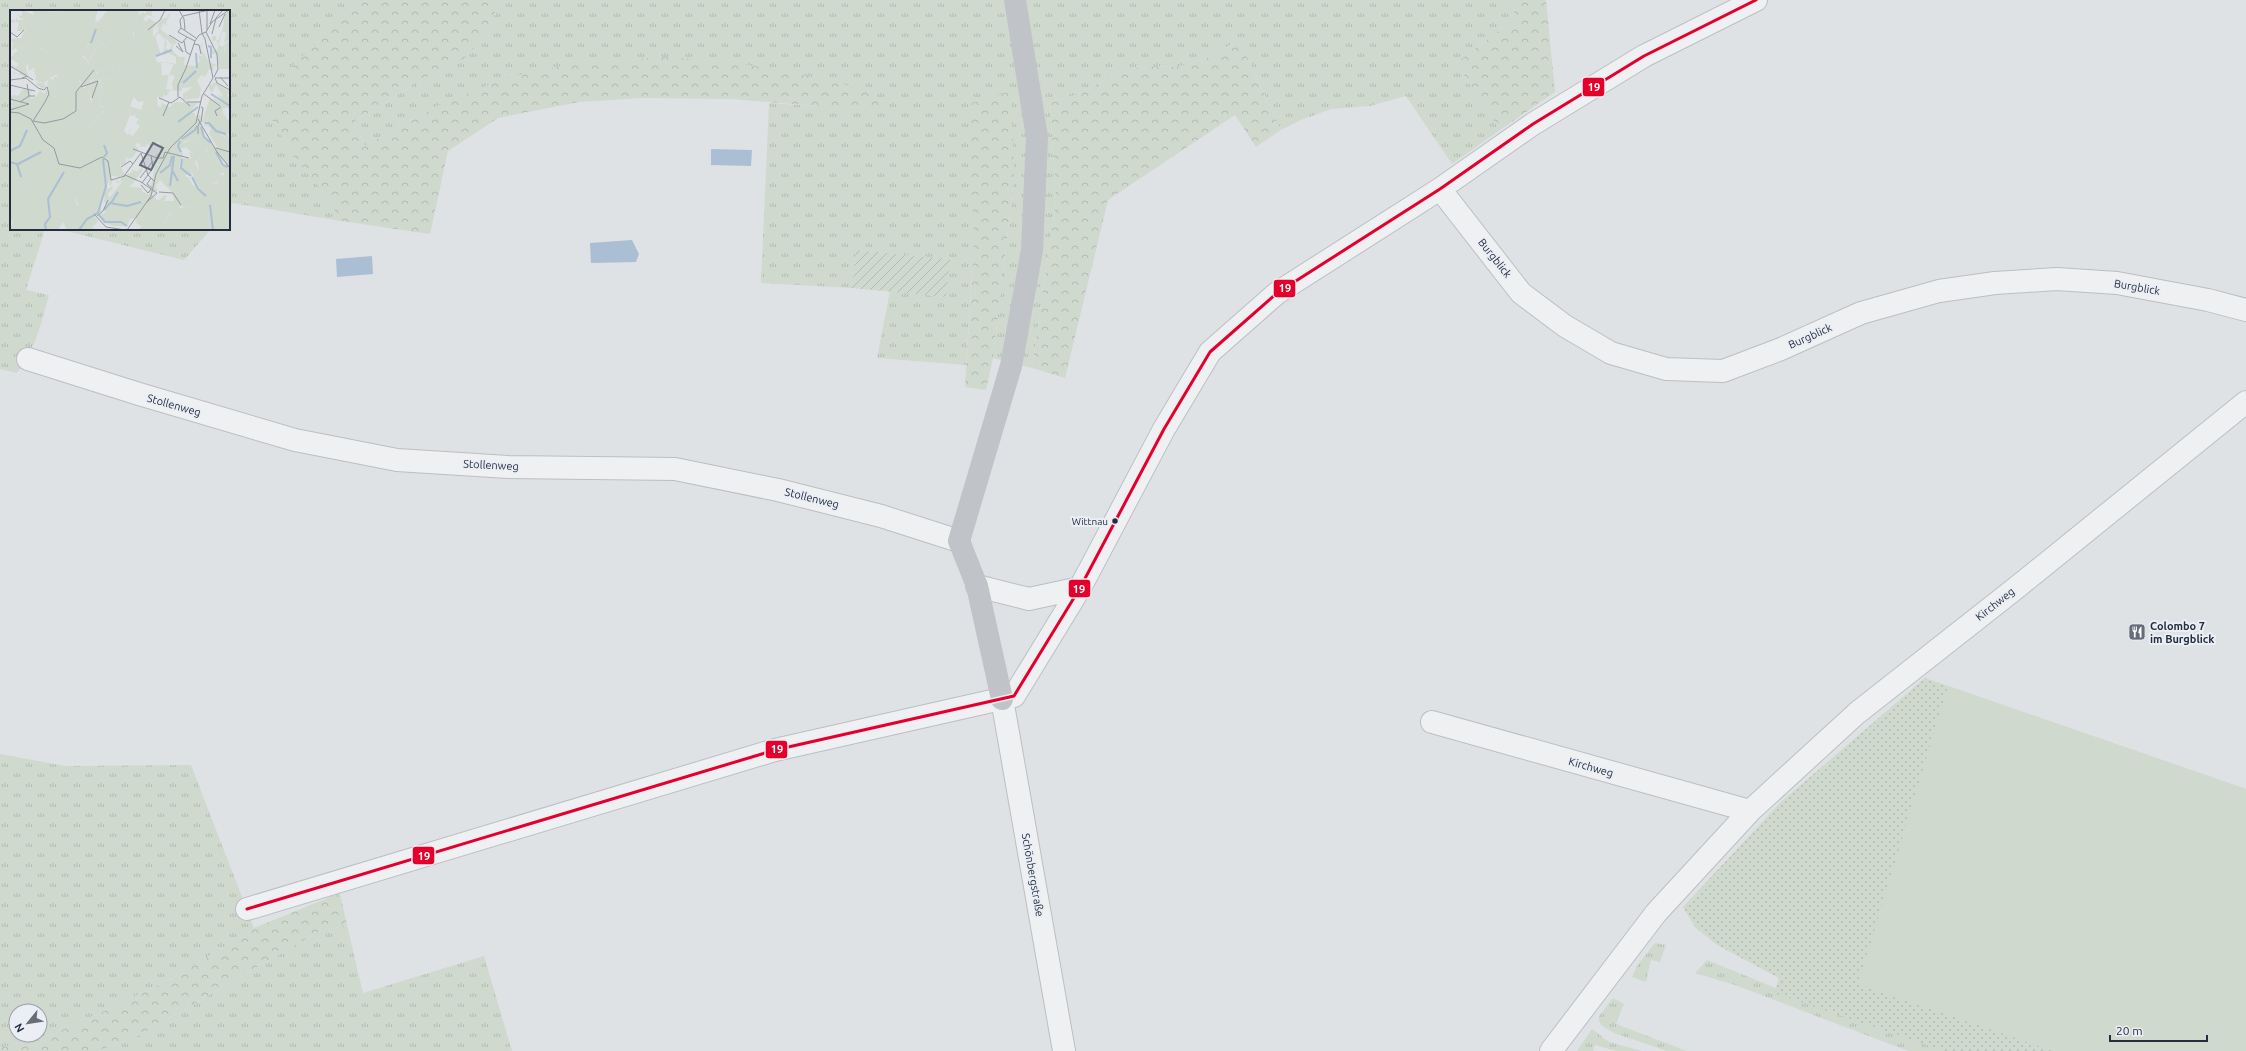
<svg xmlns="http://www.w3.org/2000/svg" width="2246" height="1051" viewBox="0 0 2246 1051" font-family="Ubuntu,sans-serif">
  <defs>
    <pattern id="grass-tufts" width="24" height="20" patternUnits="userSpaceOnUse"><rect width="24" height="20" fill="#cfd9ce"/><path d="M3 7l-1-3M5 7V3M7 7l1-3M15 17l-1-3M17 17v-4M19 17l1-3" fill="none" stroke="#b2bbb2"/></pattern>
    <pattern id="forest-crowns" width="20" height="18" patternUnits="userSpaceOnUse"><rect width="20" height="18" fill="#cfd9ce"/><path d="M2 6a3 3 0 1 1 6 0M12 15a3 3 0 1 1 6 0" fill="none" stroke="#b2bbb2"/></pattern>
    <pattern id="park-dots" width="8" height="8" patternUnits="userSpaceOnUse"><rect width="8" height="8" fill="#cfd9ce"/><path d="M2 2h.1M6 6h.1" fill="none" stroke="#b2bbb2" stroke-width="1.8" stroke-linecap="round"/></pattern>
    <pattern id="garden-furrows" width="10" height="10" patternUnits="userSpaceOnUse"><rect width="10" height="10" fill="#cfd9ce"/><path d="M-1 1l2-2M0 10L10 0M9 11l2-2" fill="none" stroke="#b2bbb2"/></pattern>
  </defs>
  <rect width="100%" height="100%" fill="#dfe2e5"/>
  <!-- grass -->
  <path fill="url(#grass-tufts)" fill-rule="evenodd" d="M 0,0 L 360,0 L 336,24 L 300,91 L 285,107 L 321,189 L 341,221 L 233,203 L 229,208 L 229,11 L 11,11 L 11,229 L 45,229 L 26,290 L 49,295 C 41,324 35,350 17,373 L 0,369 Z
    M 495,0 L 1510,0 L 1516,18 L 1456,63 L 1500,130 L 1452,164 L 1406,96 L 1370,106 L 1331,109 L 1301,120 L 1281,130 L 1241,44 L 1232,44 L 1204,60 L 1178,67 L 1148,66 L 1119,71 L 1082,93 L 1050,103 L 1056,200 L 1032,368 L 993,358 L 1014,178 L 974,241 L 966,365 L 877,358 L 890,291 L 946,297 L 949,259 L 856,250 L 852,288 L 761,283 L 769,103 L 875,110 L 859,88 L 437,106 L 365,146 L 353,122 L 428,76 L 461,62 L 481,39 L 495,14 Z
    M 58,229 L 211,229 L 184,260 Z
    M 0,754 L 65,766 L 191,765 L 254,928 L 173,978 L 102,1012 L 53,1034 L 0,1048 ZM 16,1011 L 40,1011 L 40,1035 L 16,1035 Z
    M 347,925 L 363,993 L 484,956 L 512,1051 L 97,1051 L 140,1035 L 318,932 Z
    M 1655,943 L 1666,945 L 1660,962 L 1651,960 L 1646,982 L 1632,977 L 1637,966 Z
    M 1707,960 L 1793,995 L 1952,1051 L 1908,1051 L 1735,985 L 1695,973 Z
    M 1613,998 L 1624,1004 L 1616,1024 L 1687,1051 L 1667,1051 L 1614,1033 L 1602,1026 L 1599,1021 L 1599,1016 Z
    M 1592,1029 L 1609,1042 L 1642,1051 L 1616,1051 L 1595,1045 L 1593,1051 L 1577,1051 Z"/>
  <!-- forest -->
  <path fill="url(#forest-crowns)" d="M 360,0 L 495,0 L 495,14 L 481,40 L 461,62 L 428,76 L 353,122 L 365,146 L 437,106 L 505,78 L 570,64 L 666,57 L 730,62 L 794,73 L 859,88 L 881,102 L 875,111 L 732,99 L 641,98 L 579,102 L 498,118 L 448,151 L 430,234 L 341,221 L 321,189 L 291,154 L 269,114 L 285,107 L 299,91 L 293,65 Z
    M 1510,0 L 1546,0 L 1555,92 L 1500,130 L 1456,63 L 1516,18 Z
    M 1232,44 L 1241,44 L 1281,130 L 1256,147 L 1235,115 L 1108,200 L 1065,378 L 1032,368 L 1056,200 L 1050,103 L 1082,93 L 1119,71 L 1148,66 L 1178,67 L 1204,60 Z
    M 1011,91 L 1014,178 L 993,358 L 986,390 L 965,387 L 974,241 L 968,104 Z
    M 340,893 L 347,925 L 318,932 L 140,1035 L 97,1051 L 0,1051 L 0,1048 L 53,1034 L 102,1012 L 173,978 L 254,928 Z"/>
  <!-- park -->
  <path fill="url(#park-dots)" d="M 1925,678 L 2246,789 L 2246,1051 L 1945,1051 L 1774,993 L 1779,978 L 1717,945 L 1695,927 L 1683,907 L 1781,802 Z"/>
  <!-- garden -->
  <path fill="url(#garden-furrows)" d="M 856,250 L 950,259 L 946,297 L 852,288 Z"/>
  <!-- pitch -->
  <path fill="#cfd9ce" d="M 1948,686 L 2246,789 L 2246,1051 L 2053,1051 L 1858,984 Z"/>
  <!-- water -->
  <path fill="#aabed4" d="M 711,149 L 752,150 L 751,166 L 711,165 Z
    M 632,240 L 639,254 L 636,262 L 591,263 L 590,243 Z
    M 372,256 L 373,274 L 337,277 L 336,259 Z"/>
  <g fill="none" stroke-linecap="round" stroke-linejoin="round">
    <!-- street casing -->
    <g stroke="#bcbec3" stroke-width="24">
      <path id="street" d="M 1440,189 L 1521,293 L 1565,326 L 1611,353 L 1666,369 L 1723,371 L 1781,349 L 1861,313 L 1939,291 L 1995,283 L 2057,279 L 2117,283 L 2208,300 L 2246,310
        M 28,359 L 139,394 L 295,440 L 397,460 L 508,467 L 675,469 L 778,490 L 881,516 L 959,541
        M 977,586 L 1029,599 L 1080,588
        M 1002,699 L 1064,1051
        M 1432,722 L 1750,811
        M 247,909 L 775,750 L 1014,696 L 1080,588 L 1164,429 L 1210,352 L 1277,293 L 1440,189 L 1533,124 L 1644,56 L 1756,0
        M 1551,1051 L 1656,913 L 1750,811 L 1857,713 L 2016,588 L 2246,402"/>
    </g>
    <!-- street -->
    <use href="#street" stroke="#eef0f2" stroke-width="22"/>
    <!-- secondary -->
    <path stroke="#c0c3c8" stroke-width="22" d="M 1002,699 L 977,586 L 959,541 L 1011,366 L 1032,250 L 1037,137 L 1015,0"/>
    <!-- bus-1 casing -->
    <g stroke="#ebeff5" stroke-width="6">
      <path id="bus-1" d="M 247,909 L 775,750 L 1014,696 L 1080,588 L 1164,429 L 1210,352 L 1277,293 L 1440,189 L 1533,124 L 1644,56 L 1756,0"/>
    </g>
    <!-- bus-1 -->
    <use href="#bus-1" stroke="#e4002b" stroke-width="3"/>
  </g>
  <!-- icons -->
  <defs>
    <g id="restaurant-square" transform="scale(0.9)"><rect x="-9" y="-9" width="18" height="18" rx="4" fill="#656d79" stroke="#ebeff5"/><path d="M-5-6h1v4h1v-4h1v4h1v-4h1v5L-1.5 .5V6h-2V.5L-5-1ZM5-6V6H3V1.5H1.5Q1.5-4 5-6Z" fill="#fff"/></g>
  </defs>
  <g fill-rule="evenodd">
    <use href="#restaurant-square" x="2137" y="632"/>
  </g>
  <!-- markers -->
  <circle fill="#242e3f" stroke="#ebeff5" stroke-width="1.5" cx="1115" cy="521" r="3.5"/>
  <g text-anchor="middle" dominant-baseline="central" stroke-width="4" stroke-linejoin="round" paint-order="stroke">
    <!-- bus labels -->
    <g font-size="10" fill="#242e3f" stroke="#ebeff5" text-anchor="end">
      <text x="1108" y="521">Wittnau</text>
    </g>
    <!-- street labels -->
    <g font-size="11" fill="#242e3f" stroke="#ebeff5">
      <text transform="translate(1495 258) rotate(52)">Burgblick</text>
      <text transform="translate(2137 287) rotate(10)">Burgblick</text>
      <text transform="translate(1810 336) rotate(-24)">Burgblick</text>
      <text transform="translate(174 405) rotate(16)">Stollenweg</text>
      <text transform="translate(491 465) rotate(3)">Stollenweg</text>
      <text transform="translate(812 498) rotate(14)">Stollenweg</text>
      <text transform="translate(1995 604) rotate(-38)">Kirchweg</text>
      <text transform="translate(1591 767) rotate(16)">Kirchweg</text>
      <text transform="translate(1033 875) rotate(80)">Schönbergstraße</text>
    </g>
    <!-- poi labels -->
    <g font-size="11" font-weight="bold" fill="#242e3f" stroke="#ebeff5" text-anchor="start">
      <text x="2150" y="626">Colombo 7<tspan x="2150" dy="13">im Burgblick</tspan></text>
    </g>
  </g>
  <!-- overview -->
  <g transform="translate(10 10)">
    <rect width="220" height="220" fill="#dfe2e5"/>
    <path d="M 12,0 L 24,5 L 22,0 L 41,0 L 22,7 L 16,13 L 14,21 L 7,21 L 9,13 L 5,11 L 4,14 L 3,11 L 2,13 L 0,9 L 5,11 L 7,7 L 7,10 L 12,10 L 14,8 L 11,9 L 8,5 L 12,6 ZM 121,0 L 130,2 L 128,3 L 131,5 L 132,2 L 136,4 L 136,0 L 143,0 L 141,5 L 144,7 L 137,5 L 133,9 L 136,12 L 139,8 L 146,13 L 152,9 L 153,8 L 157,8 L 158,4 L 160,4 L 156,13 L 158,17 L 154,13 L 151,19 L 156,21 L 150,19 L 154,12 L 150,10 L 143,19 L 143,27 L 149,20 L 157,33 L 155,39 L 160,39 L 162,35 L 160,32 L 163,35 L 162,40 L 169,47 L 175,47 L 174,55 L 186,56 L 190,51 L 188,45 L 192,46 L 197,61 L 189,67 L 192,71 L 189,68 L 187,70 L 191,79 L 189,88 L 173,90 L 173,84 L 183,77 L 172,78 L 172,81 L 160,80 L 156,87 L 154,84 L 153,88 L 147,87 L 148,97 L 151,97 L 152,93 L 160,97 L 165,92 L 187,93 L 179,103 L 185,103 L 185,106 L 190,105 L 194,128 L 201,134 L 208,138 L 199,124 L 201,118 L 219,130 L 220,153 L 219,150 L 217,154 L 208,146 L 212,153 L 206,151 L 198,144 L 197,137 L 185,152 L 189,161 L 181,159 L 182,166 L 172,160 L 173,148 L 181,149 L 179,142 L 183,144 L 183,134 L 191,127 L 188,116 L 185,116 L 165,134 L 161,144 L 170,131 L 168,136 L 172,145 L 169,157 L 171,160 L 177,164 L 175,166 L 179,168 L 184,178 L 174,188 L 181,196 L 173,197 L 170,193 L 172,196 L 161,202 L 149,220 L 129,220 L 131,216 L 125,212 L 127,212 L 126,208 L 120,209 L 117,216 L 105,216 L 95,213 L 89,205 L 95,203 L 97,195 L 94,191 L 95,186 L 89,195 L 92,202 L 83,205 L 88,211 L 82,218 L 88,220 L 66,220 L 63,215 L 70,211 L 66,196 L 68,195 L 65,186 L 67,180 L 91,168 L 40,159 L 43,154 L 5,103 L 1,104 L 5,108 L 0,110 L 0,97 L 3,96 L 0,94 L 3,92 L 0,89 L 2,85 L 8,86 L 13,79 L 23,79 L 20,84 L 21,89 L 27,86 L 30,80 L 34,84 L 36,80 L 41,81 L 41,84 L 49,90 L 37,109 L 86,135 L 90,133 L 86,134 L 86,130 L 103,111 L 110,116 L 116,110 L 112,107 L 115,104 L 119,105 L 118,107 L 120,105 L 114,121 L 118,125 L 122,111 L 119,124 L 123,126 L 130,116 L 126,113 L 129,109 L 125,107 L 126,103 L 124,106 L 120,104 L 123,98 L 119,104 L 118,99 L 120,96 L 131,100 L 134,91 L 128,92 L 124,87 L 123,69 L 126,68 L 127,63 L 124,53 L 123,31 L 125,28 L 123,20 L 127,16 L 131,18 ZM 149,23 L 155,31 L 153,45 L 164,41 L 158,43 L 166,47 L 166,54 L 147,52 L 145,47 L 151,45 L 145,26 ZM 151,52 L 164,53 L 159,65 L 152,65 ZM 159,65 L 165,66 L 162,73 L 163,80 L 156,79 ZM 149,131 L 151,142 L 145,145 L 146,148 L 143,152 L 150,155 L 145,155 L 139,185 L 132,181 L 132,178 L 120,177 L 133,160 L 131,158 L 127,162 L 121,159 L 123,162 L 115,165 L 109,154 L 112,155 L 116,153 L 115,147 L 118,149 L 122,148 L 129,139 L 125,136 L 127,133 L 131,134 L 129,136 L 136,137 L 137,133 L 141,138 ZM 108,164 L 112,167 L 111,169 L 109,171 L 105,170 L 108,174 L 111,170 L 112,172 L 99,188 L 98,184 L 103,178 L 102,176 L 98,179 L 96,174 L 100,172 L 99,175 L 101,175 L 103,170 L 100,167 L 102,166 L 111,167 ZM 150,170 L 163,183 L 164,191 L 154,191 L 157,186 L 155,185 L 148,191 L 142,184 L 148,180 L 145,177 ZM 212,19 L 220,22 L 220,29 L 214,33 L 216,23 L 212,21 L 210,32 L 207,33 L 212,37 L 214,36 L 215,46 L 207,47 L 206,44 L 201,44 L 202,40 L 207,40 L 209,36 L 208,35 L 206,30 L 203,31 L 205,38 L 203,32 L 202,26 L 206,26 L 206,21 L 206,31 L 209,30 ZM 79,34 L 84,37 L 78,43 L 83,43 L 80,43 L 80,49 L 89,35 L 92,34 L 98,41 L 83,50 L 86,49 L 86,63 L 89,64 L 84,64 L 74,73 L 81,72 L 87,67 L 86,76 L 93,69 L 89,84 L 85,87 L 91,97 L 95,99 L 76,120 L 76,116 L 83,105 L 81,84 L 67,67 L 62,67 L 79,52 L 73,45 ZM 9,36 L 12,38 L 4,47 L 12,52 L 13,47 L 20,48 L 22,49 L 25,44 L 28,42 L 29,37 L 30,41 L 37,43 L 25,60 L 23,56 L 30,46 L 25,46 L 20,58 L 21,51 L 18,52 L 18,48 L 16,58 L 18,65 L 13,66 L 5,63 L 4,66 L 4,62 L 9,64 L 10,61 L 0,57 L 4,55 L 5,58 L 9,54 L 0,48 L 8,40 L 5,39 ZM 109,53 L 110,67 L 107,74 L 89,63 L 88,61 ZM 43,66 L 46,67 L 47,75 L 41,74 L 40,76 L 35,79 L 26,75 L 30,70 L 29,73 L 34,73 L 35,70 L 34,76 L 40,75 L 37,74 L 39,68 L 44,70 ZM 204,72 L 219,81 L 217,86 L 220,88 L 220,98 L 213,98 L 213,103 L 220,113 L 220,126 L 216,122 L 206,121 L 199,109 L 195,107 L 198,110 L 195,112 L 198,119 L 192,112 L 200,88 L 211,97 L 202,88 L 213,93 L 206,87 L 212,88 L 207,85 L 213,86 L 206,75 L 202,83 L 199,79 L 199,74 L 202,75 ZM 99,76 L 102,80 L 96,95 L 90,89 L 94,80 ZM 208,152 L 219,165 L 215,167 L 214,163 L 210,163 L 214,168 L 201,174 L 200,167 L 197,169 L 188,162 L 194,159 L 201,163 L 202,167 L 204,153 ZM 182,160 L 194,168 L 195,174 L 191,176 L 191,179 L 184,169 Z" fill="#cfd9ce" fill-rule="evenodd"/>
    <path d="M 88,0 L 85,10 L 88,12 L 98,0 L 121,0 L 131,18 L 127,16 L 123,20 L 123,25 L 128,32 L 123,29 L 124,51 L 128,50 L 124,53 L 127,63 L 126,69 L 123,69 L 125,83 L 118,102 L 119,103 L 123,98 L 120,104 L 124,106 L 120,105 L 118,108 L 117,104 L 112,106 L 117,110 L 110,118 L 103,111 L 86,130 L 86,134 L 90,133 L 87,135 L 70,136 L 62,134 L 36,111 L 40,101 L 49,90 L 40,83 L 37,77 L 40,74 L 48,75 L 45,73 L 47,70 L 44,67 L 48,66 L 48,63 L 33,72 L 25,70 L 30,50 L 37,42 L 29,37 L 6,51 L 4,45 L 12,38 L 9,36 L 2,40 L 3,33 L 0,29 L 11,28 L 15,20 L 12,17 L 14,13 L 30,2 ZM 78,34 L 84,37 L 78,41 L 79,49 L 89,35 L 93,34 L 98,41 L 82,50 L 86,50 L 85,59 L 88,64 L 84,63 L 83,66 L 73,69 L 71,74 L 67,67 L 62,67 L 79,53 L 73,47 ZM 109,53 L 110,67 L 107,74 L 95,67 L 100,66 L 89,63 L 88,61 ZM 87,67 L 85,77 L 92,68 L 89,76 L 93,71 L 89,84 L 84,88 L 95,100 L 76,120 L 83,105 L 83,97 L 80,89 L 81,84 L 77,81 L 79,79 L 71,77 ZM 99,76 L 102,80 L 96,94 L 94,89 L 92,91 L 90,88 L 94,80 L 100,79 ZM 220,0 L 220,22 L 213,19 L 215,4 ZM 150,10 L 154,12 L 150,19 L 167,32 L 163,35 L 152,26 L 148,20 L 150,16 L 146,19 ZM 220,29 L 220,59 L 210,59 L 207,47 L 214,46 L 215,37 L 212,38 ZM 193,33 L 191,39 L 199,52 L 198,52 L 208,55 L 203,56 L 204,61 L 199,59 L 195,67 L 192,66 L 196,61 L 190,36 ZM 5,92 L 10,92 L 14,97 L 19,94 L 14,100 L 21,103 L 22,92 L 25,104 L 23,108 L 23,105 L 19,106 L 18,142 L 91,168 L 67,180 L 69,183 L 65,187 L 70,211 L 63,215 L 66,220 L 57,220 L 53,212 L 48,220 L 0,220 L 3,211 L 0,211 L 0,128 L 5,103 L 1,103 L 9,102 L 3,101 L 7,96 L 4,95 L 9,95 ZM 201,96 L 197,101 L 196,109 L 199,109 L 206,121 L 216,122 L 220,131 L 212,124 L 206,124 L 196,114 L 198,111 L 196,110 L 195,108 L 196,101 ZM 191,104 L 191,117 L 195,123 L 191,120 L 190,113 L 188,115 L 191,127 L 187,134 L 190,127 L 184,133 L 183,144 L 181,138 L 183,133 L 185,130 L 175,131 L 169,136 L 173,144 L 171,157 L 181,167 L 170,160 L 172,145 L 168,135 L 169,132 L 162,145 L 164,146 L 162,155 L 161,144 L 165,134 L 190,111 ZM 195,133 L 198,144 L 206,151 L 215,155 L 219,150 L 220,220 L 149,220 L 164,199 L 181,196 L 173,189 L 176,182 L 184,178 L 180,177 L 179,167 L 182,175 L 185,176 L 188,181 L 193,182 L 186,176 L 184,171 L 191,179 L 191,175 L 195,174 L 194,168 L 183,161 L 183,165 L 181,159 L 189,160 L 186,147 L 189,138 ZM 208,152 L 219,165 L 212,165 L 213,168 L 209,168 L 207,173 L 201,174 L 200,167 L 197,169 L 189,162 L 194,159 L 201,163 L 202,167 L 202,164 L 205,166 L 207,165 L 203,162 L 204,153 Z" fill="#cfd9ce" fill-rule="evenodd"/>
    <path d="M 179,185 L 188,187 L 191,191 L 185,200 L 178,192 Z" fill="#cfd9ce"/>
    <path d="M 28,37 L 37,42 L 32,48 L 31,65 L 47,54 L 54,63 L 48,66 L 45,63 L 34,73 L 28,71 L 24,61 L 28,55 L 19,61 L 18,54 L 11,55 L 2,48 L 9,40 L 16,44 ZM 22,92 L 25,105 L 20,109 L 22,114 L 37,112 L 63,135 L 72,134 L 86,128 L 91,146 L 94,148 L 92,149 L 98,174 L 90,167 L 63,182 L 53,184 L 49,189 L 39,190 L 43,175 L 36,168 L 43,154 L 35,148 L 24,147 L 7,154 L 11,162 L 11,180 L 8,172 L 4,173 L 0,152 L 2,127 L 0,127 L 0,104 L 5,103 L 9,96 L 14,97 L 15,102 L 23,103 ZM 185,129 L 182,143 L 176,137 L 170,139 L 170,134 Z" fill="#cfd9ce"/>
    <path fill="none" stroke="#aabed4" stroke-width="2" d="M 81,33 L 86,19M 198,36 L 201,37 L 201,48M 186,43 L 187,58M 146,46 L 162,40M 173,73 L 186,61M 201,84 L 220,96M 168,112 L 188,97M 195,113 L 199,113 L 206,121 L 216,124M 191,117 L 194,127 L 201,133M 172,129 L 185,120 L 187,116M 170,131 L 168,136 L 171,142M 0,141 L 10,136 L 17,120M 206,142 L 213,155 L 218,157M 94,147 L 97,143 L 94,135M 172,149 L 171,158 L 181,166M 0,152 L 7,154 L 11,167M 8,154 L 31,142M 162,160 L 168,171M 150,163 L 160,155 L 162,146M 182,167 L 188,179 L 196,186M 160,176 L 164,146M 101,193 L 108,182M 200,195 L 203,220M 90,196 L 96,176 L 93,149M 94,200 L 100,193 L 117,196 L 131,192M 89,205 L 95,212 L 111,212 L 117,216M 36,220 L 35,214 L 40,207 L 38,189 L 54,162M 69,220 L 77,209 L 88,203 L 90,196"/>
    <path fill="none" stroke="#949aa3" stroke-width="1" d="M 169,0 L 174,9 L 175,20M 197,1 L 197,20M 173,6 L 199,0M 200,14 L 205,0M 209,17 L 215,4M 171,18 L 186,28M 171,18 L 168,22 L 177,27M 171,18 L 170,10 L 173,6M 138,20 L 150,10 L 155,0M 0,22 L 7,27 L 14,20M 196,22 L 207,44 L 208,59 L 204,67M 196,22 L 202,12 L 219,0M 202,24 L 206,8 L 213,0M 159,25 L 172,33 L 177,27 L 185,31M 174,31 L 176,42 L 181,45M 184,34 L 189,35 L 191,44M 166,36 L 173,42 L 168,33M 0,56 L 17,66M 210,67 L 218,76M 12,68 L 17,66 L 23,70M 205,68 L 207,73 L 220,80M 205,68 L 220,68M 0,70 L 16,68 L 28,78 L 34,80 L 37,77M 17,74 L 19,86M 0,75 L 25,81M 71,77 L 88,71 L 82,88M 194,84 L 210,96M 168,87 L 168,75 L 176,58 L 185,31 L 189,25 L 196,22M 170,87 L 180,96M 149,88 L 161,93 L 170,87M 0,89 L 19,94 L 0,100M 10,92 L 19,86 L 25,86M 177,92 L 191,92M 0,102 L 9,103 L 21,109 L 33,130 L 44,138 L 49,154 L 70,158 L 92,147 L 98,151 L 101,170 L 115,166M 153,106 L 159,92M 207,106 L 205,101 L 211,97M 188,109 L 207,142 L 220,158M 23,111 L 34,113 L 53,109 L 66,101 L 66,82 L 84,60M 23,111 L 35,92 L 39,84 L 37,77M 191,112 L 193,98 L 191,97M 188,124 L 188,116 L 190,112M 206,138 L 220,142M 123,139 L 147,148 L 153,148 L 155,142 L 179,148M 131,143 L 138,165 L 144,171M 111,157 L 120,151 L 123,154M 115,165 L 131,172 L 147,183M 114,166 L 131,143M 130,168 L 143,151M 141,168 L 137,174 L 142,178M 132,173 L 143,158 L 141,145M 131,175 L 138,183 L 141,179M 149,182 L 163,183 L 171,195M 137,192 L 147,183M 84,204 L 96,217 L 115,220M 87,206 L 93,201 L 98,190M 117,220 L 141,186 L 146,164 L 160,138 L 186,113 L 192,86 L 203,68 L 195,29 L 192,23 L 189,0"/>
    <path fill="#656d79" fill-opacity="0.15" stroke="#656d79" stroke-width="2" d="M 143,133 L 153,138 L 141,160 L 130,155 Z"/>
    <rect width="220" height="220" fill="none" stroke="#242e3f" stroke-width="2"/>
  </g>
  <g stroke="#ebeff5" stroke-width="1.5">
    <rect x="1582" y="77" width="23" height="20" rx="4" fill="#e4002b"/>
    <rect x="1273" y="279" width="23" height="19" rx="4" fill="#e4002b"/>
    <rect x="1068" y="579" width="23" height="19" rx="4" fill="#e4002b"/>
    <rect x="765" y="740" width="23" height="19" rx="4" fill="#e4002b"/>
    <rect x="412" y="846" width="23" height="19" rx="4" fill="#e4002b"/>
  </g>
  <g font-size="11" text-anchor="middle" font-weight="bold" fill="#fff">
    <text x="1594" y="91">19</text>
    <text x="1285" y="292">19</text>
    <text x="1079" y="593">19</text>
    <text x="777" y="753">19</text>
    <text x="424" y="860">19</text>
  </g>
  <!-- north arrow -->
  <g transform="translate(28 1023) rotate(240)"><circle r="19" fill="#ebeff5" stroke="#9ba2ac"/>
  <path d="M0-3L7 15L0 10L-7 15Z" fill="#656d79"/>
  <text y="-6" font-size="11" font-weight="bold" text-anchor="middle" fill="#242e3f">N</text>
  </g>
  <!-- scale -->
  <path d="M2110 1035v6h97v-6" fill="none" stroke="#242e3f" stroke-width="2"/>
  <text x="2116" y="1035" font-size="12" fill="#242e3f" stroke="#ebeff5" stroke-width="3" paint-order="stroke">20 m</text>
</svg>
